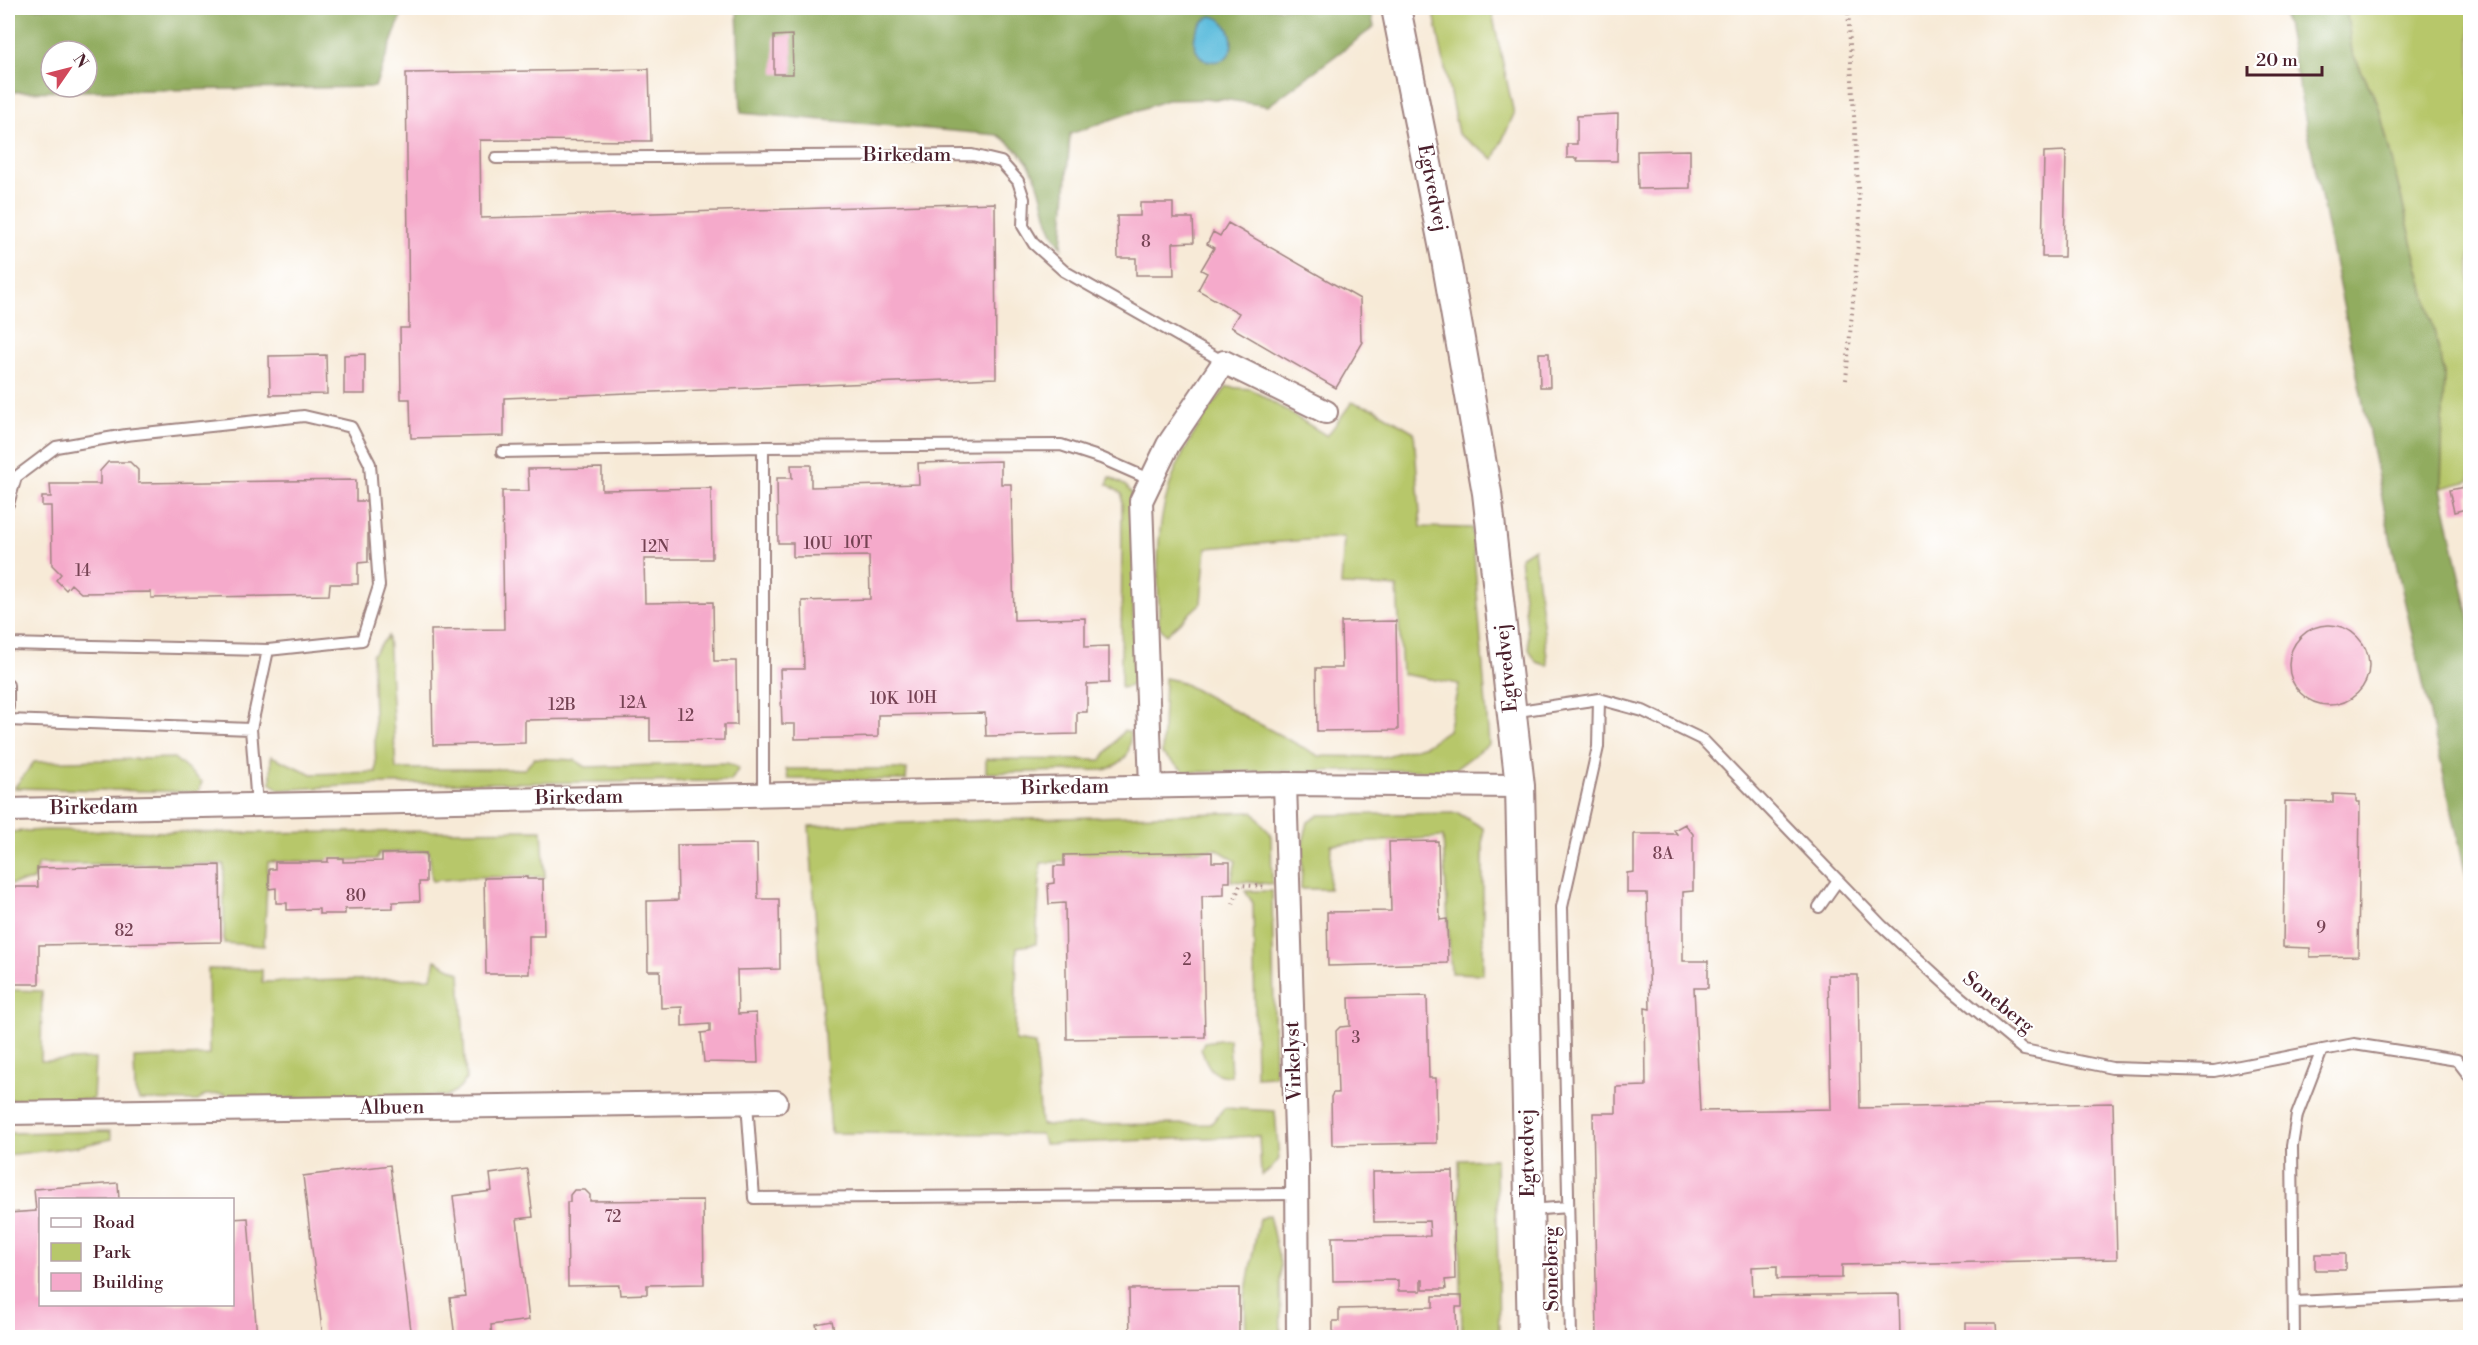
<svg xmlns="http://www.w3.org/2000/svg" width="2478" height="1345" viewBox="0 0 2478 1345" font-family="'Libre Bodoni',serif">
  <rect width="100%" height="100%" fill="#fff"/>
  <filter id="ink" filterUnits="userSpaceOnUse"><feTurbulence type="fractalNoise" baseFrequency=".0167" numOctaves="2"/><feDisplacementMap in="SourceGraphic" scale="12" xChannelSelector="R" yChannelSelector="G"/><feConvolveMatrix kernelMatrix="1 2 1 2 8 2 1 2 1" color-interpolation-filters="sRGB"/></filter>
  <filter id="wash" filterUnits="userSpaceOnUse"><feTurbulence type="fractalNoise" baseFrequency=".008" numOctaves="4" result="noise"/><feDisplacementMap in="SourceGraphic" scale="24" xChannelSelector="R" yChannelSelector="G"/><feGaussianBlur stdDeviation="1.35" result="paint"/><feColorMatrix in="noise" values="0 0 0 0 0 0 0 0 0 0 0 0 0 0 0 0 0 1.4 0 .05"/><feComposite in="paint" operator="in"/></filter>
  <g filter="url(#wash)">
    <rect width="100%" height="100%" fill="#f7ead7"/>
    <!-- green -->
    <path fill="#b7c76a" stroke="#80734a" stroke-width="1.5" d="M 1433,8 L 1491,8 L 1514,114 L 1494,159 L 1458,134 Z
      M 2346,8 L 2470,8 L 2470,481 L 2441,488 L 2444,371 L 2378,104 L 2352,52 Z
      M 1227,387 L 1251,389 L 1327,436 L 1352,402 L 1375,409 L 1414,432 L 1421,527 L 1472,528 L 1489,744 L 1454,770 L 1185,772 L 1162,754 L 1165,678 L 1179,681 L 1319,756 L 1383,757 L 1426,745 L 1448,730 L 1459,684 L 1402,674 L 1397,587 L 1341,585 L 1344,537 L 1206,548 L 1201,603 L 1166,635 L 1159,626 C 1159,592 1156,556 1161,523 C 1168,471 1194,428 1227,387 Z
      M 1110,477 L 1126,486 L 1134,496 L 1133,680 L 1130,686 L 1121,688 L 1122,494 L 1107,484 Z
      M 1534,548 L 1548,666 L 1536,662 L 1529,649 L 1520,557 Z
      M 388,636 L 396,769 L 525,769 L 534,758 L 575,760 L 586,767 L 727,763 L 739,768 L 731,781 L 377,784 L 279,790 L 271,783 L 271,756 L 312,774 L 376,772 L 372,655 Z
      M 1124,730 L 1130,732 C 1131,755 1127,761 1105,770 L 986,773 L 986,759 L 1101,760 Z
      M 174,758 L 202,782 L 198,792 L 14,788 L 34,762 Z
      M 786,769 L 907,769 L 906,780 L 788,779 Z
      M 1253,812 L 1271,835 L 1272,884 L 1231,881 L 1236,861 L 1217,849 L 1041,863 L 1036,944 L 1017,947 L 1015,1041 L 1035,1044 L 1041,1125 L 1211,1124 L 1224,1108 L 1275,1111 L 1279,1159 L 1270,1170 L 1261,1175 L 1259,1136 L 1044,1144 L 1041,1134 L 831,1133 L 809,826 Z
      M 1458,813 L 1483,828 L 1483,974 L 1451,973 L 1443,837 L 1331,845 L 1329,889 L 1301,889 L 1303,842 L 1308,822 L 1319,815 Z
      M 47,830 L 233,833 L 542,830 L 545,877 L 477,877 L 432,881 L 429,851 L 379,853 L 377,859 L 268,862 L 264,946 L 224,943 L 224,864 L 38,864 L 33,880 L 8,885 L 8,832 Z
      M 1245,891 L 1272,891 L 1275,1074 L 1273,1076 L 1256,1077 L 1253,903 Z
      M 435,960 L 460,973 L 466,1079 L 460,1088 L 447,1096 L 228,1099 L 225,1094 L 205,1095 L 198,1101 L 139,1100 L 135,1091 L 134,1058 L 209,1055 L 208,969 L 262,970 L 262,982 L 431,978 Z
      M 8,990 L 42,991 L 41,1061 L 95,1059 L 93,1100 L 8,1100 Z
      M 1229,1039 L 1231,1076 C 1210,1076 1208,1066 1201,1049 L 1204,1042 Z
      M 110,1131 L 112,1139 L 75,1147 L 8,1155 L 8,1133 Z
      M 1496,1159 L 1499,1337 L 1462,1337 L 1459,1160 Z
      M 1269,1215 L 1280,1263 L 1281,1337 L 1246,1337 L 1245,1296 L 1259,1219 Z"/>
    <!-- forest -->
    <path fill="#91ac5e" stroke="#6e6644" stroke-width="1.5" fill-rule="evenodd" d="M 8,8 L 404,8 L 375,87 L 9,92 ZM 51,51 L 87,51 L 87,87 L 51,87 Z
      M 733,8 L 1370,8 L 1374,27 L 1268,106 L 1222,99 L 1167,100 L 1070,134 L 1062,247 C 1043,222 1047,208 1037,181 C 1030,161 1015,146 998,135 L 741,113 L 737,9 Z
      M 2289,8 L 2346,8 L 2352,52 L 2378,104 L 2444,371 L 2441,488 L 2470,622 L 2470,892 L 2389,532 L 2284,14 Z"/>
    <!-- water -->
    <path fill="#5ebddd" stroke="#546e84" stroke-width="1.5" d="M 1211,16 C 1237,19 1243,71 1204,60 C 1188,46 1193,26 1211,16 Z"/>
    <g id="blocks">
      <!-- building -->
      <path fill="#f5aacb" d="M 792,35 L 793,74 L 774,74 L 774,36 Z
        M 649,69 L 651,141 L 480,140 L 481,218 L 995,203 L 996,378 L 504,398 L 504,436 L 411,438 L 410,399 L 401,399 L 400,328 L 409,328 L 406,73 Z
        M 1618,114 L 1617,161 L 1576,161 L 1577,158 L 1567,158 L 1567,144 L 1577,144 L 1577,116 Z
        M 1690,150 L 1690,188 L 1638,189 L 1637,151 Z
        M 2066,151 L 2064,257 L 2042,257 L 2044,152 Z
        M 1140,203 L 1173,203 L 1173,218 L 1193,218 L 1194,242 L 1173,243 L 1174,275 L 1136,275 L 1136,258 L 1118,258 L 1117,216 L 1140,216 Z
        M 1228,223 L 1360,299 L 1361,341 L 1363,342 L 1336,388 L 1231,327 L 1239,313 L 1198,290 L 1207,273 L 1201,270 L 1214,248 L 1207,244 L 1213,232 L 1220,236 Z
        M 1539,353 L 1549,353 L 1550,387 L 1540,387 Z
        M 365,354 L 365,394 L 344,394 L 344,355 Z
        M 326,355 L 327,394 L 270,395 L 269,356 Z
        M 1001,461 L 1001,484 L 1011,484 L 1014,620 L 1085,618 L 1085,647 L 1109,646 L 1109,683 L 1087,684 L 1087,712 L 1077,712 L 1077,734 L 986,736 L 985,713 L 878,715 L 878,737 L 795,739 L 795,724 L 782,724 L 780,669 L 804,669 L 802,601 L 870,599 L 869,556 L 793,557 L 793,543 L 778,543 L 777,478 L 792,478 L 791,465 L 811,465 L 811,487 L 919,484 L 918,463 Z
        M 108,462 L 130,462 L 138,470 L 138,483 L 356,480 L 356,501 L 368,501 L 368,562 L 358,563 L 358,584 L 330,584 L 329,595 L 151,598 L 151,592 L 81,593 L 71,584 L 66,590 L 56,580 L 61,574 L 52,565 L 51,506 L 42,506 L 42,497 L 51,497 L 50,484 L 100,484 L 100,471 Z
        M 602,468 L 602,490 L 711,488 L 712,559 L 644,559 L 645,603 L 713,602 L 714,661 L 736,661 L 737,725 L 724,725 L 724,740 L 650,741 L 650,718 L 525,720 L 525,743 L 433,745 L 431,630 L 504,629 L 502,491 L 529,491 L 528,469 Z
        M 2470,486 L 2470,494 L 2468,495 L 2470,508 L 2454,512 L 2449,490 Z
        M 1396,621 L 1398,730 L 1317,731 L 1316,668 L 1342,668 L 1341,622 Z
        M2289 665a40 40 0 1 1 80 0a40 40 0 1 1-80 0Z
        M 2333,794 L 2356,795 L 2356,802 L 2360,802 L 2358,956 L 2310,957 L 2310,948 L 2283,947 L 2285,801 L 2333,802 Z
        M 1685,824 L 1693,834 L 1693,891 L 1683,892 L 1683,961 L 1708,961 L 1708,988 L 1694,988 L 1700,1111 L 1831,1109 L 1828,975 L 1858,975 L 1860,1108 L 2113,1103 L 2117,1259 L 1842,1265 L 1842,1278 L 1777,1279 L 1777,1266 L 1752,1267 L 1753,1296 L 1899,1294 L 1900,1338 L 1597,1338 L 1593,1113 L 1616,1113 L 1616,1087 L 1646,1086 L 1645,1008 L 1650,1009 L 1647,893 L 1627,893 L 1627,873 L 1634,872 L 1634,834 L 1677,834 L 1674,830 Z
        M 1438,841 L 1440,920 L 1447,919 L 1448,963 L 1328,966 L 1327,912 L 1391,911 L 1389,842 Z
        M 757,844 L 758,899 L 779,899 L 780,969 L 737,970 L 738,1014 L 756,1013 L 758,1063 L 704,1062 L 701,1033 L 710,1032 L 710,1024 L 682,1026 L 682,1007 L 661,1008 L 660,971 L 648,971 L 647,901 L 678,900 L 677,845 Z
        M 1212,852 L 1212,862 L 1230,862 L 1230,882 L 1224,882 L 1224,895 L 1202,896 L 1205,1037 L 1067,1039 L 1065,903 L 1049,904 L 1048,884 L 1054,883 L 1054,866 L 1064,866 L 1064,855 Z
        M 426,853 L 426,882 L 419,882 L 420,901 L 393,902 L 393,908 L 345,909 L 345,914 L 319,914 L 319,909 L 287,910 L 287,903 L 276,903 L 276,888 L 269,889 L 269,869 L 275,869 L 275,862 L 328,862 L 328,858 L 343,858 L 343,862 L 382,861 L 382,854 Z
        M 220,865 L 221,942 L 39,945 L 39,984 L 8,984 L 8,887 L 38,887 L 37,868 Z
        M 527,877 L 527,879 L 543,879 L 544,936 L 529,936 L 529,974 L 486,974 L 484,878 Z
        M 1427,996 L 1429,1078 L 1436,1078 L 1437,1143 L 1332,1145 L 1331,1097 L 1333,1093 L 1338,1093 L 1336,1031 L 1340,1027 L 1350,1026 L 1349,998 Z
        M 390,1165 L 412,1338 L 323,1338 L 303,1176 Z
        M 527,1169 L 533,1217 L 517,1219 L 529,1320 L 491,1325 L 492,1338 L 455,1338 L 450,1298 L 465,1296 L 453,1196 L 492,1191 L 490,1174 Z
        M 1453,1171 L 1455,1279 L 1445,1280 L 1446,1289 L 1423,1289 L 1423,1280 L 1421,1280 L 1421,1291 L 1398,1291 L 1398,1280 L 1333,1281 L 1332,1237 L 1430,1236 L 1429,1221 L 1374,1222 L 1373,1172 Z
        M 118,1183 L 119,1200 L 40,1200 L 40,1304 L 232,1304 L 232,1219 L 248,1218 L 257,1338 L 8,1338 L 8,1213 L 36,1211 L 34,1189 Z
        M 574,1190 L 585,1190 L 590,1195 L 590,1201 L 703,1200 L 704,1284 L 647,1285 L 647,1294 L 620,1295 L 619,1285 L 568,1286 L 567,1202 L 570,1202 L 570,1195 Z
        M 2315,1254 L 2345,1254 L 2345,1270 L 2315,1270 Z
        M 1239,1288 L 1239,1338 L 1130,1338 L 1129,1289 Z
        M 1433,1296 L 1462,1296 L 1462,1307 L 1456,1307 L 1457,1338 L 1333,1338 L 1333,1321 L 1339,1321 L 1339,1309 L 1433,1307 Z
        M 832,1321 L 834,1330 L 818,1334 L 816,1324 Z
        M 1966,1323 L 1996,1323 L 1997,1338 L 1966,1338 Z"/>
    </g>
  </g>
  <g filter="url(#ink)">
    <use href="#blocks" fill-opacity="0" stroke="#a08481" stroke-width="1.5"/>
    <g fill="none" stroke-linecap="round" stroke-linejoin="round">
      <!-- service casing -->
      <g stroke="#a08481" stroke-width="14">
        <path id="service" d="M 496,158 L 972,155 L 1001,162 L 1018,181 L 1024,199 L 1023,226 L 1034,244 L 1064,271 L 1224,362
          M 763,447 L 763,795
          M 502,452 L 763,447 L 1061,445 L 1101,458 L 1151,480
          M 8,504 L 16,477 L 56,447 L 126,435 L 304,416 L 351,427 L 370,464 L 379,586 L 362,640 L 268,650 L 251,729 L 257,805
          M 8,644 L 268,650
          M 8,685 L 8,707
          M 1512,712 L 1599,699 L 1643,711 L 1703,740 L 1882,926 L 1953,991 L 2024,1050 L 2112,1068 L 2214,1071 L 2354,1044 L 2457,1060 L 2470,1077
          M 8,720 L 251,729
          M 1819,907 L 1838,880
          M 747,1103 L 754,1198 L 1297,1194
          M 1530,1210 L 1568,1207
          M 2294,1302 L 2470,1294
          M 1571,1338 L 1562,907 L 1598,747 L 1599,699
          M 2294,1338 L 2292,1146 L 2297,1115 L 2322,1050"/>
      </g>
      <!-- minor casing -->
      <g stroke="#a08481" stroke-width="26">
        <path id="minor" d="M 1285,784 L 1297,1164 L 1298,1338
          M 1151,787 L 1141,501 L 1168,445 L 1224,362 L 1326,412
          M 8,810 L 1285,784 L 1520,786
          M 8,1113 L 776,1102"/>
      </g>
      <!-- tertiary casing -->
      <g stroke="#a08481" stroke-width="32">
        <path id="tertiary" d="M 1396,8 L 1445,254 L 1487,493 L 1520,786 L 1532,1338"/>
      </g>
      <!-- path -->
      <path stroke="#a08481" stroke-width="4" stroke-dasharray="1.5 4.5" stroke-linecap="butt" d="M 1846,380 L 1860,222 L 1848,8
        M 1233,904 L 1240,885 L 1267,887"/>
      <!-- service -->
      <use href="#service" stroke="#fff" stroke-width="10"/>
      <!-- minor -->
      <use href="#minor" stroke="#fff" stroke-width="22"/>
      <!-- tertiary -->
      <use href="#tertiary" stroke="#fff" stroke-width="28"/>
    </g>
  </g>
  <g text-anchor="middle" dominant-baseline="central" stroke-width="4.5" stroke-linejoin="round" paint-order="stroke">
    <!-- number labels -->
    <g font-size="16" fill="#754253">
      <text x="1146" y="242">8</text>
      <text x="858" y="543">10T</text>
      <text x="818" y="544">10U</text>
      <text x="655" y="547">12N</text>
      <text x="83" y="571">14</text>
      <text x="922" y="698">10H</text>
      <text x="884" y="699">10K</text>
      <text x="633" y="703">12A</text>
      <text x="562" y="705">12B</text>
      <text x="686" y="716">12</text>
      <text x="1663" y="854">8A</text>
      <text x="356" y="896">80</text>
      <text x="2321" y="928">9</text>
      <text x="124" y="931">82</text>
      <text x="1187" y="960">2</text>
      <text x="1356" y="1038">3</text>
      <text x="613" y="1217">72</text>
    </g>
    <!-- street labels -->
    <g font-size="20" fill="#4a1f2b" stroke="#fff">
      <text x="907" y="155">Birkedam</text>
      <text transform="translate(1432 188) rotate(79)">Egtvedvej</text>
      <text transform="translate(1507 668) rotate(-96)">Egtvedvej</text>
      <text transform="translate(1065 788) rotate(-1)">Birkedam</text>
      <text transform="translate(579 798) rotate(-1)">Birkedam</text>
      <text transform="translate(94 808) rotate(-1)">Birkedam</text>
      <text transform="translate(1998 1003) rotate(39)">Soneberg</text>
      <text transform="translate(1294 1061) rotate(-92)">Virkelyst</text>
      <text transform="translate(392 1108) rotate(-1)">Albuen</text>
      <text transform="translate(1528 1153) rotate(-91)">Egtvedvej</text>
      <text transform="translate(1552 1269) rotate(-91)">Soneberg</text>
    </g>
  </g>
  <!-- margin -->
  <rect width="2478" height="1345" fill="none" stroke="#fff" stroke-width="30"/>
  <!-- legend -->
  <rect x="39" y="1198" width="195" height="108" fill="#ffffff" stroke="#b7a5aa" stroke-width="1.5"/>
  <rect x="51" y="1218" width="30" height="9" fill="#ffffff" stroke="#b7a5aa" stroke-width="1.5"/>
  <text x="93" y="1228" font-size="18" fill="#4a1f2b">Road</text>
  <rect x="51" y="1243" width="30" height="18" fill="#b7c76a" stroke="#b7a5aa" stroke-width="1.5"/>
  <text x="93" y="1258" font-size="18" fill="#4a1f2b">Park</text>
  <rect x="51" y="1273" width="30" height="18" fill="#f5aacb" stroke="#b7a5aa" stroke-width="1.5"/>
  <text x="93" y="1288" font-size="18" fill="#4a1f2b">Building</text>
  <!-- north arrow -->
  <g transform="translate(69 69) rotate(55)"><circle r="28" fill="#ffffff" stroke="#b7a5aa" stroke-width="1.5"/>
  <path d="M0-4.5L10 22L0 15L-10 22Z" fill="#d1495b"/>
  <text y="-9" font-size="16" font-weight="bold" text-anchor="middle" fill="#4a1f2b">N</text>
  </g>
  <!-- scale -->
  <path d="M2247 66v9h75v-9" fill="none" stroke="#4a1f2b" stroke-width="3"/>
  <text x="2256" y="66" font-size="18" fill="#4a1f2b" stroke="#ffffff" stroke-width="4.5" paint-order="stroke">20 m</text>
</svg>
